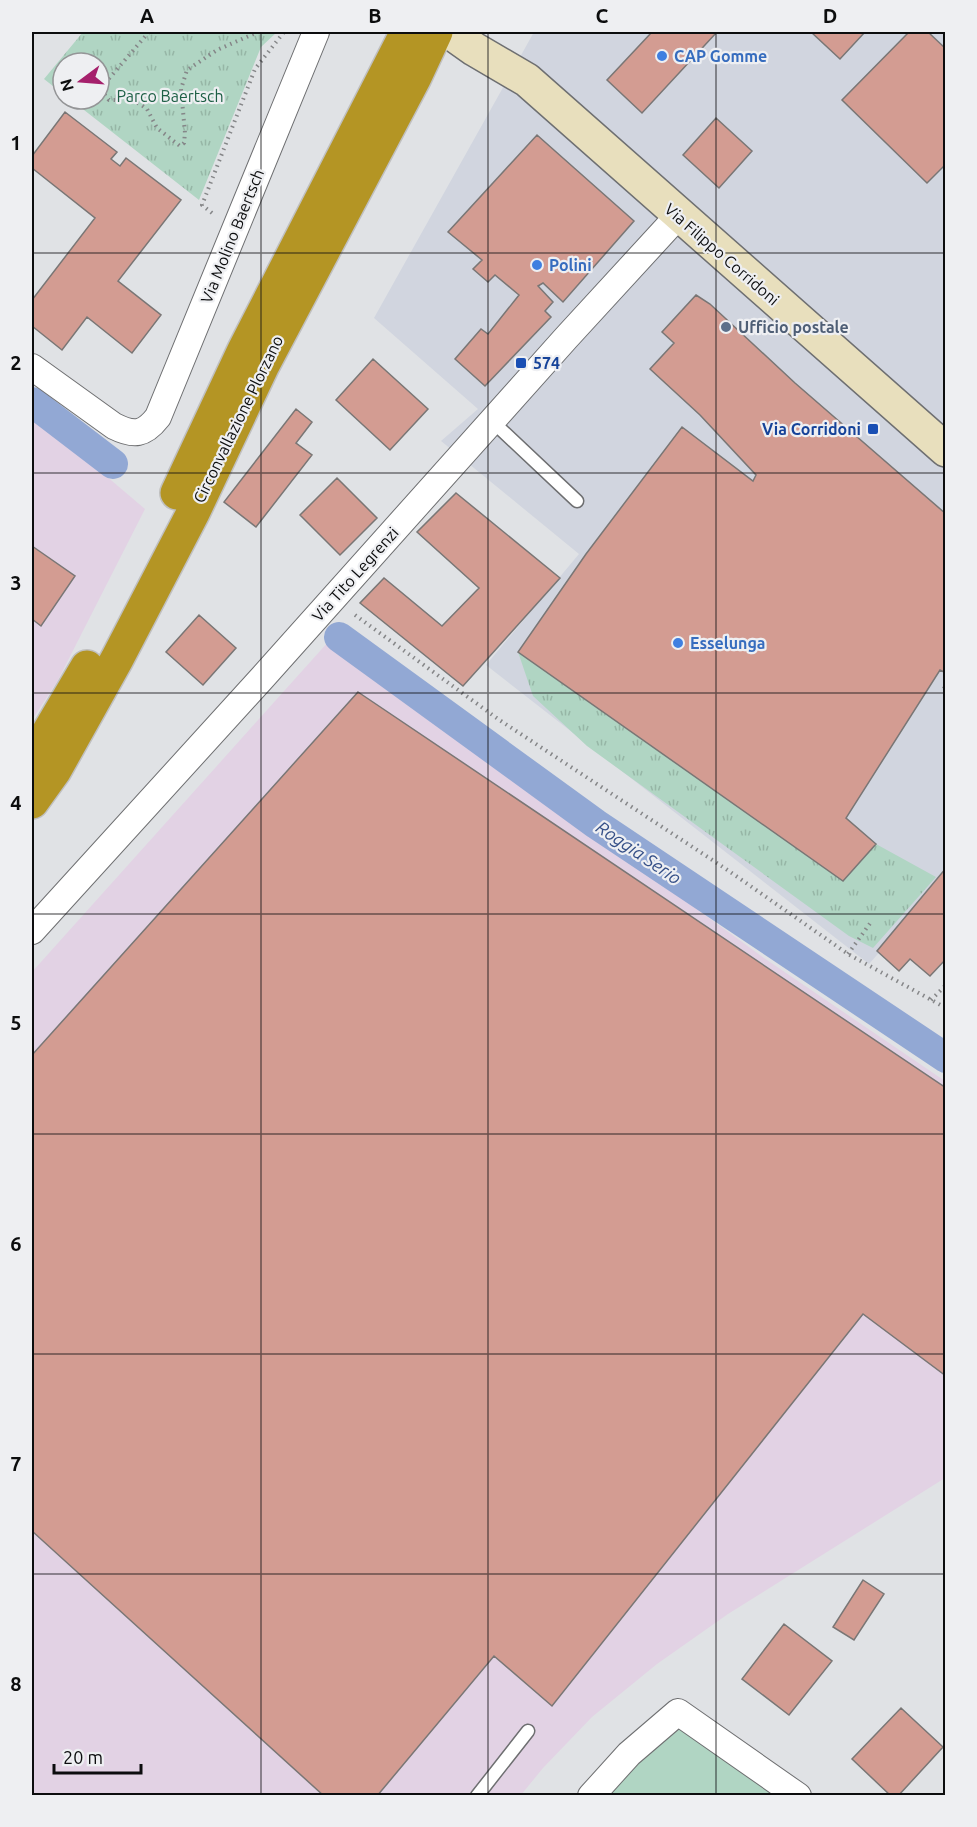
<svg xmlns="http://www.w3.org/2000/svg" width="977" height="1827" viewBox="0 0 977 1827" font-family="Ubuntu,sans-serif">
  <defs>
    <pattern id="grass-tufts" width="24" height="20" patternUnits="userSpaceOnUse" patternTransform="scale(1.5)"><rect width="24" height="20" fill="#b0d5c3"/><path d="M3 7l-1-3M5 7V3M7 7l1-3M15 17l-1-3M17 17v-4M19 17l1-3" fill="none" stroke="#96b6a6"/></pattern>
  </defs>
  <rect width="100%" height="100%" fill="#e0e2e5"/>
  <!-- built -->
  <path fill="#d1d5df" d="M 534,32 L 945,32 L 945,878 L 869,964 L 486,665 L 579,554 L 441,441 L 478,409 L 374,318 Z"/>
  <!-- industrial -->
  <path fill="#e2d2e4" d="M 32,413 L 145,509 L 57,682 L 32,720 Z
    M 329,641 L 764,958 L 945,1081 L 945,1478 L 728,1614 L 657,1664 L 592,1717 L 543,1768 L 521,1795 L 32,1796 L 32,972 Z"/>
  <!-- grass -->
  <path fill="url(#grass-tufts)" d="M 83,32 L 277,32 L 261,47 L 199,200 L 70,99 L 99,99 L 99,63 L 63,63 L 63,94 L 44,79 Z
    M 518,652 L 843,881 L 876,844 L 936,877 L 873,948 L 849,936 L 587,746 L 533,696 Z"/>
  <!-- garden -->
  <path fill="#b0d5c3" d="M 680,1728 L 774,1795 L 608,1796 L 633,1768 Z"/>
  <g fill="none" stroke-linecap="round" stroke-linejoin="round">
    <!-- canal -->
    <path stroke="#92a8d4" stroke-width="30" d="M 32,402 L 113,464
      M 339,637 L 596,824 L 946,1058"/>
  </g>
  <!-- building -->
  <path fill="#d39c92" stroke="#797675" stroke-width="1.5" d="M 652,32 L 717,32 L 642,113 L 607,80 Z
    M 811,32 L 865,32 L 840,59 Z
    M 909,32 L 928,32 L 946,49 L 946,164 L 927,183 L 842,100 Z
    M 65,112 L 117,152 L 111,159 L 120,166 L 126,158 L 181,200 L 118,281 L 161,315 L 132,353 L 87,317 L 62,350 L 32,326 L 32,300 L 95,218 L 32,168 L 32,156 Z
    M 716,118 L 752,151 L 719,188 L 683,155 Z
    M 537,135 L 634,221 L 563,302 L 543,283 L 538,286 L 553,302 L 545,311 L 551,317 L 485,386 L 455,359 L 481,329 L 488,334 L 519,295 L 495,275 L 488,282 L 473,269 L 482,260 L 448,232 Z
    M 696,295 L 710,304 L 795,383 L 946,514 L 946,673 L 940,670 L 846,818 L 876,844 L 843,881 L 518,652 L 586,554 L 682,427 L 753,481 L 756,475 L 700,415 L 650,369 L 674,343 L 662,332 Z
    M 373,359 L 428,409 L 390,450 L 336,400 Z
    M 296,409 L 312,422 L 296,443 L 312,455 L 256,527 L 224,502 Z
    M 337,478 L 377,518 L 340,555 L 300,515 Z
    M 456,493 L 560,578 L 463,686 L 360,603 L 384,578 L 442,626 L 479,588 L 417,532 Z
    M 32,546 L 75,576 L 41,626 L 32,619 Z
    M 199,615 L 236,648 L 203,685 L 166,652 Z
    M 358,692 L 946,1088 L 946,1376 L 863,1314 L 552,1706 L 494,1656 L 377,1796 L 324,1796 L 32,1531 L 32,1055 Z
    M 946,868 L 946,959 L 930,976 L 910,959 L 899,971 L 877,951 Z
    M 863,1580 L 884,1594 L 854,1640 L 833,1627 Z
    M 784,1624 L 832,1661 L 789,1715 L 742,1679 Z
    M 901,1708 L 943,1747 L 898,1796 L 891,1796 L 852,1759 Z"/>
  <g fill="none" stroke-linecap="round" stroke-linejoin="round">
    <!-- lane casing -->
    <g stroke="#6e6f71" stroke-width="15">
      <path id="lane" d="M 492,421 L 577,501
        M 477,1796 L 528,1731"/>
    </g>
    <!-- street casing -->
    <g stroke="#6e6f71" stroke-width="28">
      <path id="street" d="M 32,367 L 114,426 C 134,436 144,435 158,417 L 316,32
        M 32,931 L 263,677 L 566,338 L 678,216
        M 591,1796 L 629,1754 L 678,1712 L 798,1796"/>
    </g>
    <!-- secondary casing -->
    <g stroke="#6e6f71" stroke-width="36">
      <path id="secondary" d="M 450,32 L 474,49 L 527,80 L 946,450"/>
    </g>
    <!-- highway casing -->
    <g stroke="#c0c0c0" stroke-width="36">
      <path id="highway" d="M 177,493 L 244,350 L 407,32
        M 32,760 L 87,667
        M 32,802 L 55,770 L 117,659 L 193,513 L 263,365 L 415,77 L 436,32"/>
    </g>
    <!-- path -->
    <path stroke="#858688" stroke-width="4" stroke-dasharray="1.5 4.5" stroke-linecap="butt" d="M 149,32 L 106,82 L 105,95 L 109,100 L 129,100 L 140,104 L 147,109 L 157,128 L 180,146 L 184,143 L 185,133 L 181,89 L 187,70 L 217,50 L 258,32
      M 212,213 L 202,205 L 255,69 L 284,32
      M 355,615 L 498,719 L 726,869 L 848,954 L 946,1008
      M 946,681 L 943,686 L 946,688
      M 848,954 L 871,922
      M 931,1000 L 946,985"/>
    <!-- lane -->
    <use href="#lane" stroke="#fff" stroke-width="12"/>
    <!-- street -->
    <use href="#street" stroke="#fff" stroke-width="26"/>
    <!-- secondary -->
    <use href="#secondary" stroke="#e8dfbd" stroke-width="33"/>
    <!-- highway -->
    <use href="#highway" stroke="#b49524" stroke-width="33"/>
  </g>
  <!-- grid -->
  <path fill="none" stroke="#0c0d0e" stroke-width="1.5" stroke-opacity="0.55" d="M 261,32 L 261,1796M 488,32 L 488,1796M 716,32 L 716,1796M 32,253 L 946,253M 32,473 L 946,473M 32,693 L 946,693M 32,914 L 946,914M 32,1134 L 946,1134M 32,1354 L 946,1354M 32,1574 L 946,1574"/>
  <!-- markers -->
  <g fill="#3f7fe0" stroke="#eeeff2" stroke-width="2">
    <circle cx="662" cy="56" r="6"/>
    <circle cx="537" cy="265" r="6"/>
    <circle cx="678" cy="643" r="6"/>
  </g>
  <circle fill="#5c6f8a" stroke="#eeeff2" stroke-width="2" cx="726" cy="327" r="6"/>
  <g fill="#1a4fb4" stroke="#eeeff2" stroke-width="2">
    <rect x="515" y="357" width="12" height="12" rx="3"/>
    <rect x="867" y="423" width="12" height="12" rx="3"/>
  </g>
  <g text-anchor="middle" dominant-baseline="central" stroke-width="4.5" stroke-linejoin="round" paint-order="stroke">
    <!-- shop labels -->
    <g font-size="16" font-weight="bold" fill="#366cbe" stroke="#eeeff2" text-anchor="start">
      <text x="674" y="56">CAP Gomme</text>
      <text x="549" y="265">Polini</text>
      <text x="690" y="643">Esselunga</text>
    </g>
    <!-- park labels -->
    <g font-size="16" fill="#1d5f45" stroke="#eeeff2">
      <text x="170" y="96">Parco Baertsch</text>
    </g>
    <!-- street labels -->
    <g font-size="16" fill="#0c0d0e" stroke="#eeeff2">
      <text transform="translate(232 236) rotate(-68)">Via Molino Baertsch</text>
      <text transform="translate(722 254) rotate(41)">Via Filippo Corridoni</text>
      <text transform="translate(238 419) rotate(-64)">Circonvallazione Plorzano</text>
      <text transform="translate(355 574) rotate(-48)">Via Tito Legrenzi</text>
    </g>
    <!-- service labels -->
    <g font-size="16" font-weight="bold" fill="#4e5e75" stroke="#eeeff2" text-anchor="start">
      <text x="738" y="327">Ufficio postale</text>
    </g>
    <!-- transit labels -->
    <g font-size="16" font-weight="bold" fill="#164399" stroke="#eeeff2" text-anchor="start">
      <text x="533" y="363">574</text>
      <text x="861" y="429" text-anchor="end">Via Corridoni</text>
    </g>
    <!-- water labels -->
    <g font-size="18" font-style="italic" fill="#365088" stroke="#eeeff2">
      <text transform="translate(639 852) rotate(34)">Roggia Serio</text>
    </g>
  </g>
  <!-- border -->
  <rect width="977" height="1827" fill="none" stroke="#eeeff2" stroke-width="66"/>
  <!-- north arrow -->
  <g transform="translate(81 81) rotate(254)"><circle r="28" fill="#eeeff2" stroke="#949597" stroke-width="1.5"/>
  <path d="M0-4.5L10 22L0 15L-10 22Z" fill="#a5206c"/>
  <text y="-9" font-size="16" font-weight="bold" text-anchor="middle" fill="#0c0d0e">N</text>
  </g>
  <!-- scale -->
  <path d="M54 1764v9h87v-9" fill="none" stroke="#0c0d0e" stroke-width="3"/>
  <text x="63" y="1764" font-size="18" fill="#0c0d0e" stroke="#eeeff2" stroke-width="4.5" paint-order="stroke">20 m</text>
  <rect x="33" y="33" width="911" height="1761" fill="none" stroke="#0c0d0e" stroke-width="2"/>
  <g font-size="20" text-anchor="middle" font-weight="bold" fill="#0c0d0e">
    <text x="147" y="23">A</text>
    <text x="375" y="23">B</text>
    <text x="602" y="23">C</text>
    <text x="830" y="23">D</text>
    <text x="16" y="150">1</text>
    <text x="16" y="370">2</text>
    <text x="16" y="590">3</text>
    <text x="16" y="810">4</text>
    <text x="16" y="1030">5</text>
    <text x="16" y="1251">6</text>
    <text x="16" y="1471">7</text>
    <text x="16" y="1691">8</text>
  </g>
</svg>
